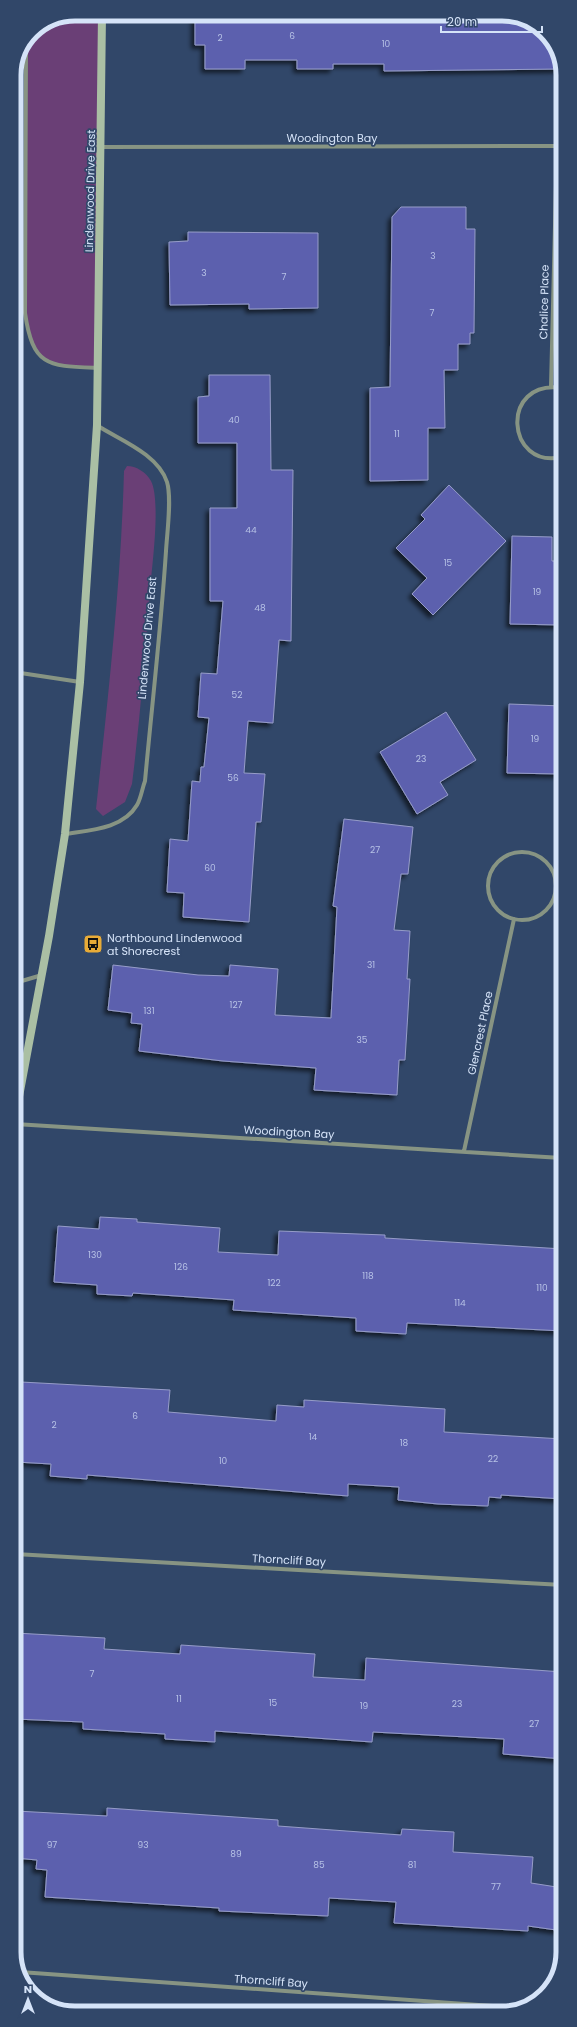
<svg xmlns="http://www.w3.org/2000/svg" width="577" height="2027" viewBox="0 0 577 2027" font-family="Poppins,sans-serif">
  <defs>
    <filter id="shadow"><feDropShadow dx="-3.5" dy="3.5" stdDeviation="2" flood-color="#0009"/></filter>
  </defs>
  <rect width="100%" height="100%" fill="#314769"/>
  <!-- green -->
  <path fill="#6a3f76" d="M 75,14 L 102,14 L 98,368 L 50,364 L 35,350 L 25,313 L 26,46 L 32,32 Z
    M 127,466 C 136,466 146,472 151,481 C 161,500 152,567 150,590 C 145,655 140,720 132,784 L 125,802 L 103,816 L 96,809 C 108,697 121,584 124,471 Z"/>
  <!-- building -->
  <path fill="#5c61ae" stroke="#969cc8" filter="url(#shadow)" d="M 195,14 L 510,14 L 543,29 L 562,62 L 562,69 L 384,71 L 384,64 L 333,64 L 333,69 L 297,69 L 297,60 L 245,60 L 245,69 L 205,69 L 205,45 L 195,45 Z
    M 401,207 L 466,207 L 466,229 L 475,229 L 474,333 L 470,333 L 470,344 L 458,344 L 458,370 L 444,370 L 445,428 L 428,428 L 428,480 L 370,481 L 370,388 L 390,387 L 392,217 Z
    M 188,232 L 318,233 L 318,308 L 249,309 L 249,304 L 170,305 L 169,242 L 188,241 Z
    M 209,375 L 270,375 L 271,470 L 293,470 L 291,641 L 279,640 L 273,723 L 248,721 L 244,773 L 265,774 L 261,822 L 256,822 L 249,922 L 183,917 L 184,893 L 167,892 L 170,839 L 188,841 L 192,781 L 200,782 L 201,767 L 204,767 L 209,718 L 198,717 L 201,673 L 217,674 L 223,601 L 210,601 L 210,508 L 237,508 L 237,443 L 198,443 L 198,397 L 209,396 Z
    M 449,485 L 506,541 L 433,615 L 412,594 L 427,578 L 396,548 L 425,519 L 421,515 Z
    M 512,536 L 552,537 L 552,561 L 562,561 L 562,625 L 510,624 Z
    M 509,704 L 562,706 L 562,774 L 507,773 Z
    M 446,712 L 476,760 L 440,782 L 448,795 L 417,814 L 380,752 Z
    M 344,819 L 413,827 L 408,874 L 401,874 L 394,930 L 410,931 L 407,979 L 410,979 L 405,1060 L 399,1060 L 397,1095 L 314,1090 L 316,1068 L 223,1061 L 139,1051 L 142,1024 L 131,1023 L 132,1013 L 108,1010 L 113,965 L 198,975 L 229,976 L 230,965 L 278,969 L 275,1015 L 331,1018 L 337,907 L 333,906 Z
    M 100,1217 L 137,1219 L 137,1222 L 220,1228 L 218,1252 L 278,1255 L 279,1231 L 385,1235 L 385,1238 L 563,1249 L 563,1331 L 407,1323 L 406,1334 L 356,1331 L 356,1318 L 233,1310 L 234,1300 L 133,1293 L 132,1296 L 97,1294 L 97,1285 L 54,1282 L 58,1226 L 99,1229 Z
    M 21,1382 L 170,1390 L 168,1412 L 276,1421 L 277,1405 L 304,1407 L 304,1400 L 445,1409 L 444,1432 L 563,1439 L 563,1499 L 501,1495 L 501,1498 L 489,1497 L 488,1506 L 438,1504 L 398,1500 L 399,1487 L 348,1484 L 348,1496 L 87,1475 L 87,1479 L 50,1476 L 51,1464 L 16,1462 Z
    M 15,1633 L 105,1638 L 104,1649 L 180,1654 L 181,1645 L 315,1654 L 313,1677 L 365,1680 L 366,1658 L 563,1672 L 563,1759 L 503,1754 L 504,1739 L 373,1732 L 372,1742 L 215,1731 L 215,1742 L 165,1739 L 165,1734 L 83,1729 L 83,1722 L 15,1719 Z
    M 107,1808 L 278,1820 L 278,1826 L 401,1835 L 402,1829 L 454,1832 L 453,1852 L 533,1857 L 531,1883 L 563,1888 L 563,1931 L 528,1926 L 528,1931 L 394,1923 L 396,1902 L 329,1898 L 328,1916 L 219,1911 L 219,1908 L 45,1897 L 47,1870 L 36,1869 L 37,1860 L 15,1858 L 16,1811 L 107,1816 Z"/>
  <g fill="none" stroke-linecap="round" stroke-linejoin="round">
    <!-- street -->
    <path stroke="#879483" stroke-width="4" d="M 26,46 L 25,313 C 33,367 48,366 98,368
      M 101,147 L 562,146
      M 551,386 L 557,146
      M 562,388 C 499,379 506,470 562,457
      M 14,672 L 80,682
      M 65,834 C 90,830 123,829 137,805 C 141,798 142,789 145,781 C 152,705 161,628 166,551 C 167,533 172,498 167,482 C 158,454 120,440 98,426
      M488 886a34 34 0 1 1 68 0a34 34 0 1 1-68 0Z
      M 15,983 L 42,975
      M 15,1124 L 562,1158
      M 464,1151 L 514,919
      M 15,1554 L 563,1585
      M 20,1972 L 520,2008"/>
    <!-- secondary -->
    <path stroke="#aabfa4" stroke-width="8" d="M 15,1118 L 49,936 L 65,834 L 80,682 L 97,425 L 102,14"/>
  </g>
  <!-- icons -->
  <defs>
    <g id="bus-square" transform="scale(1)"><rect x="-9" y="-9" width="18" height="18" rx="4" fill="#e8ab37" stroke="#314769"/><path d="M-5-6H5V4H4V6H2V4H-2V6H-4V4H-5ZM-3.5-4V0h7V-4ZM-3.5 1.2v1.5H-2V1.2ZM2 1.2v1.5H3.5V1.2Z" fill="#111"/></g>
  </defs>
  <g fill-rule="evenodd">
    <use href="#bus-square" x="93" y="944"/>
  </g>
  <g text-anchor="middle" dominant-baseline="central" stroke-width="3.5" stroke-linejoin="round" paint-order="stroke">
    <!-- number labels -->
    <g font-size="9" fill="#b7c2e6">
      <text x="292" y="36">6</text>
      <text x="220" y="38">2</text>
      <text x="386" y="44">10</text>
      <text x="433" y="256">3</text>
      <text x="204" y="273">3</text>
      <text x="284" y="277">7</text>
      <text x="432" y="313">7</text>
      <text x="234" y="420">40</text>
      <text x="397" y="434">11</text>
      <text x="251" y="530">44</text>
      <text x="448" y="563">15</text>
      <text x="537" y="592">19</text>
      <text x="260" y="608">48</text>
      <text x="237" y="695">52</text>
      <text x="535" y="739">19</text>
      <text x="421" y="759">23</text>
      <text x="233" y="778">56</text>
      <text x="375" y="850">27</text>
      <text x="210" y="868">60</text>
      <text x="371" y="965">31</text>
      <text x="236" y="1005">127</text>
      <text x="149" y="1011">131</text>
      <text x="362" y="1040">35</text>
      <text x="95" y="1255">130</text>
      <text x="181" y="1267">126</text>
      <text x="368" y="1276">118</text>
      <text x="274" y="1283">122</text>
      <text x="542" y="1288">110</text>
      <text x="460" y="1303">114</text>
      <text x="135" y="1416">6</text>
      <text x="54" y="1425">2</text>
      <text x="313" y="1437">14</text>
      <text x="404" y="1443">18</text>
      <text x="493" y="1459">22</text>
      <text x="223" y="1461">10</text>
      <text x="92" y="1674">7</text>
      <text x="179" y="1699">11</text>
      <text x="273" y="1703">15</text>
      <text x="457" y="1704">23</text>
      <text x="364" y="1706">19</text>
      <text x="534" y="1724">27</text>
      <text x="52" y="1845">97</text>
      <text x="143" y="1845">93</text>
      <text x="236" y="1854">89</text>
      <text x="319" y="1865">85</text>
      <text x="412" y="1865">81</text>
      <text x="496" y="1887">77</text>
    </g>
    <!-- street labels -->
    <g font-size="11" fill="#d5e3f8" stroke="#314769">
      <text x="332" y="138">Woodington Bay</text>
      <text transform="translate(90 191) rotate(-89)">Lindenwood Drive East</text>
      <text transform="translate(544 302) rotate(-89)">Chalice Place</text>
      <text transform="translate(147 638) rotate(-85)">Lindenwood Drive East</text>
      <text transform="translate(480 1033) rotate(-78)">Glencrest Place</text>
      <text transform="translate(289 1132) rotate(3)">Woodington Bay</text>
      <text transform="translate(289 1560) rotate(3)">Thorncliff Bay</text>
      <text transform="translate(271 1981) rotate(4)">Thorncliff Bay</text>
    </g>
    <!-- poi labels -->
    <g font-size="11" fill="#d5e3f8" stroke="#314769" text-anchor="start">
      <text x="107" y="938">Northbound Lindenwood<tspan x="107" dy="13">at Shorecrest</tspan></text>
    </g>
  </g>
  <!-- crop -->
  <path d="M0 0H577V2027H0ZM75 21H502A54 54 0 0 1 556 75V1952A54 54 0 0 1 502 2006H75A54 54 0 0 1 21 1952V75A54 54 0 0 1 75 21Z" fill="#314769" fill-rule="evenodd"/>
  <path fill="none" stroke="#d5e3f8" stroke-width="5" d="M75 21H502A54 54 0 0 1 556 75V1952A54 54 0 0 1 502 2006H75A54 54 0 0 1 21 1952V75A54 54 0 0 1 75 21Z"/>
  <!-- north arrow -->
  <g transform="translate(28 1999)" stroke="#314769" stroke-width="3" paint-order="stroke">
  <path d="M0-3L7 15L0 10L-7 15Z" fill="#d5e3f8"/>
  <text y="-6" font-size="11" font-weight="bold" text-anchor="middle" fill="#d5e3f8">N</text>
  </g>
  <!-- scale -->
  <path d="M441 26v6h101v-6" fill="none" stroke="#d5e3f8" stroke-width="2"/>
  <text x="447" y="26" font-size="12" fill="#d5e3f8" stroke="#314769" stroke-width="3" paint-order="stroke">20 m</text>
</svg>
